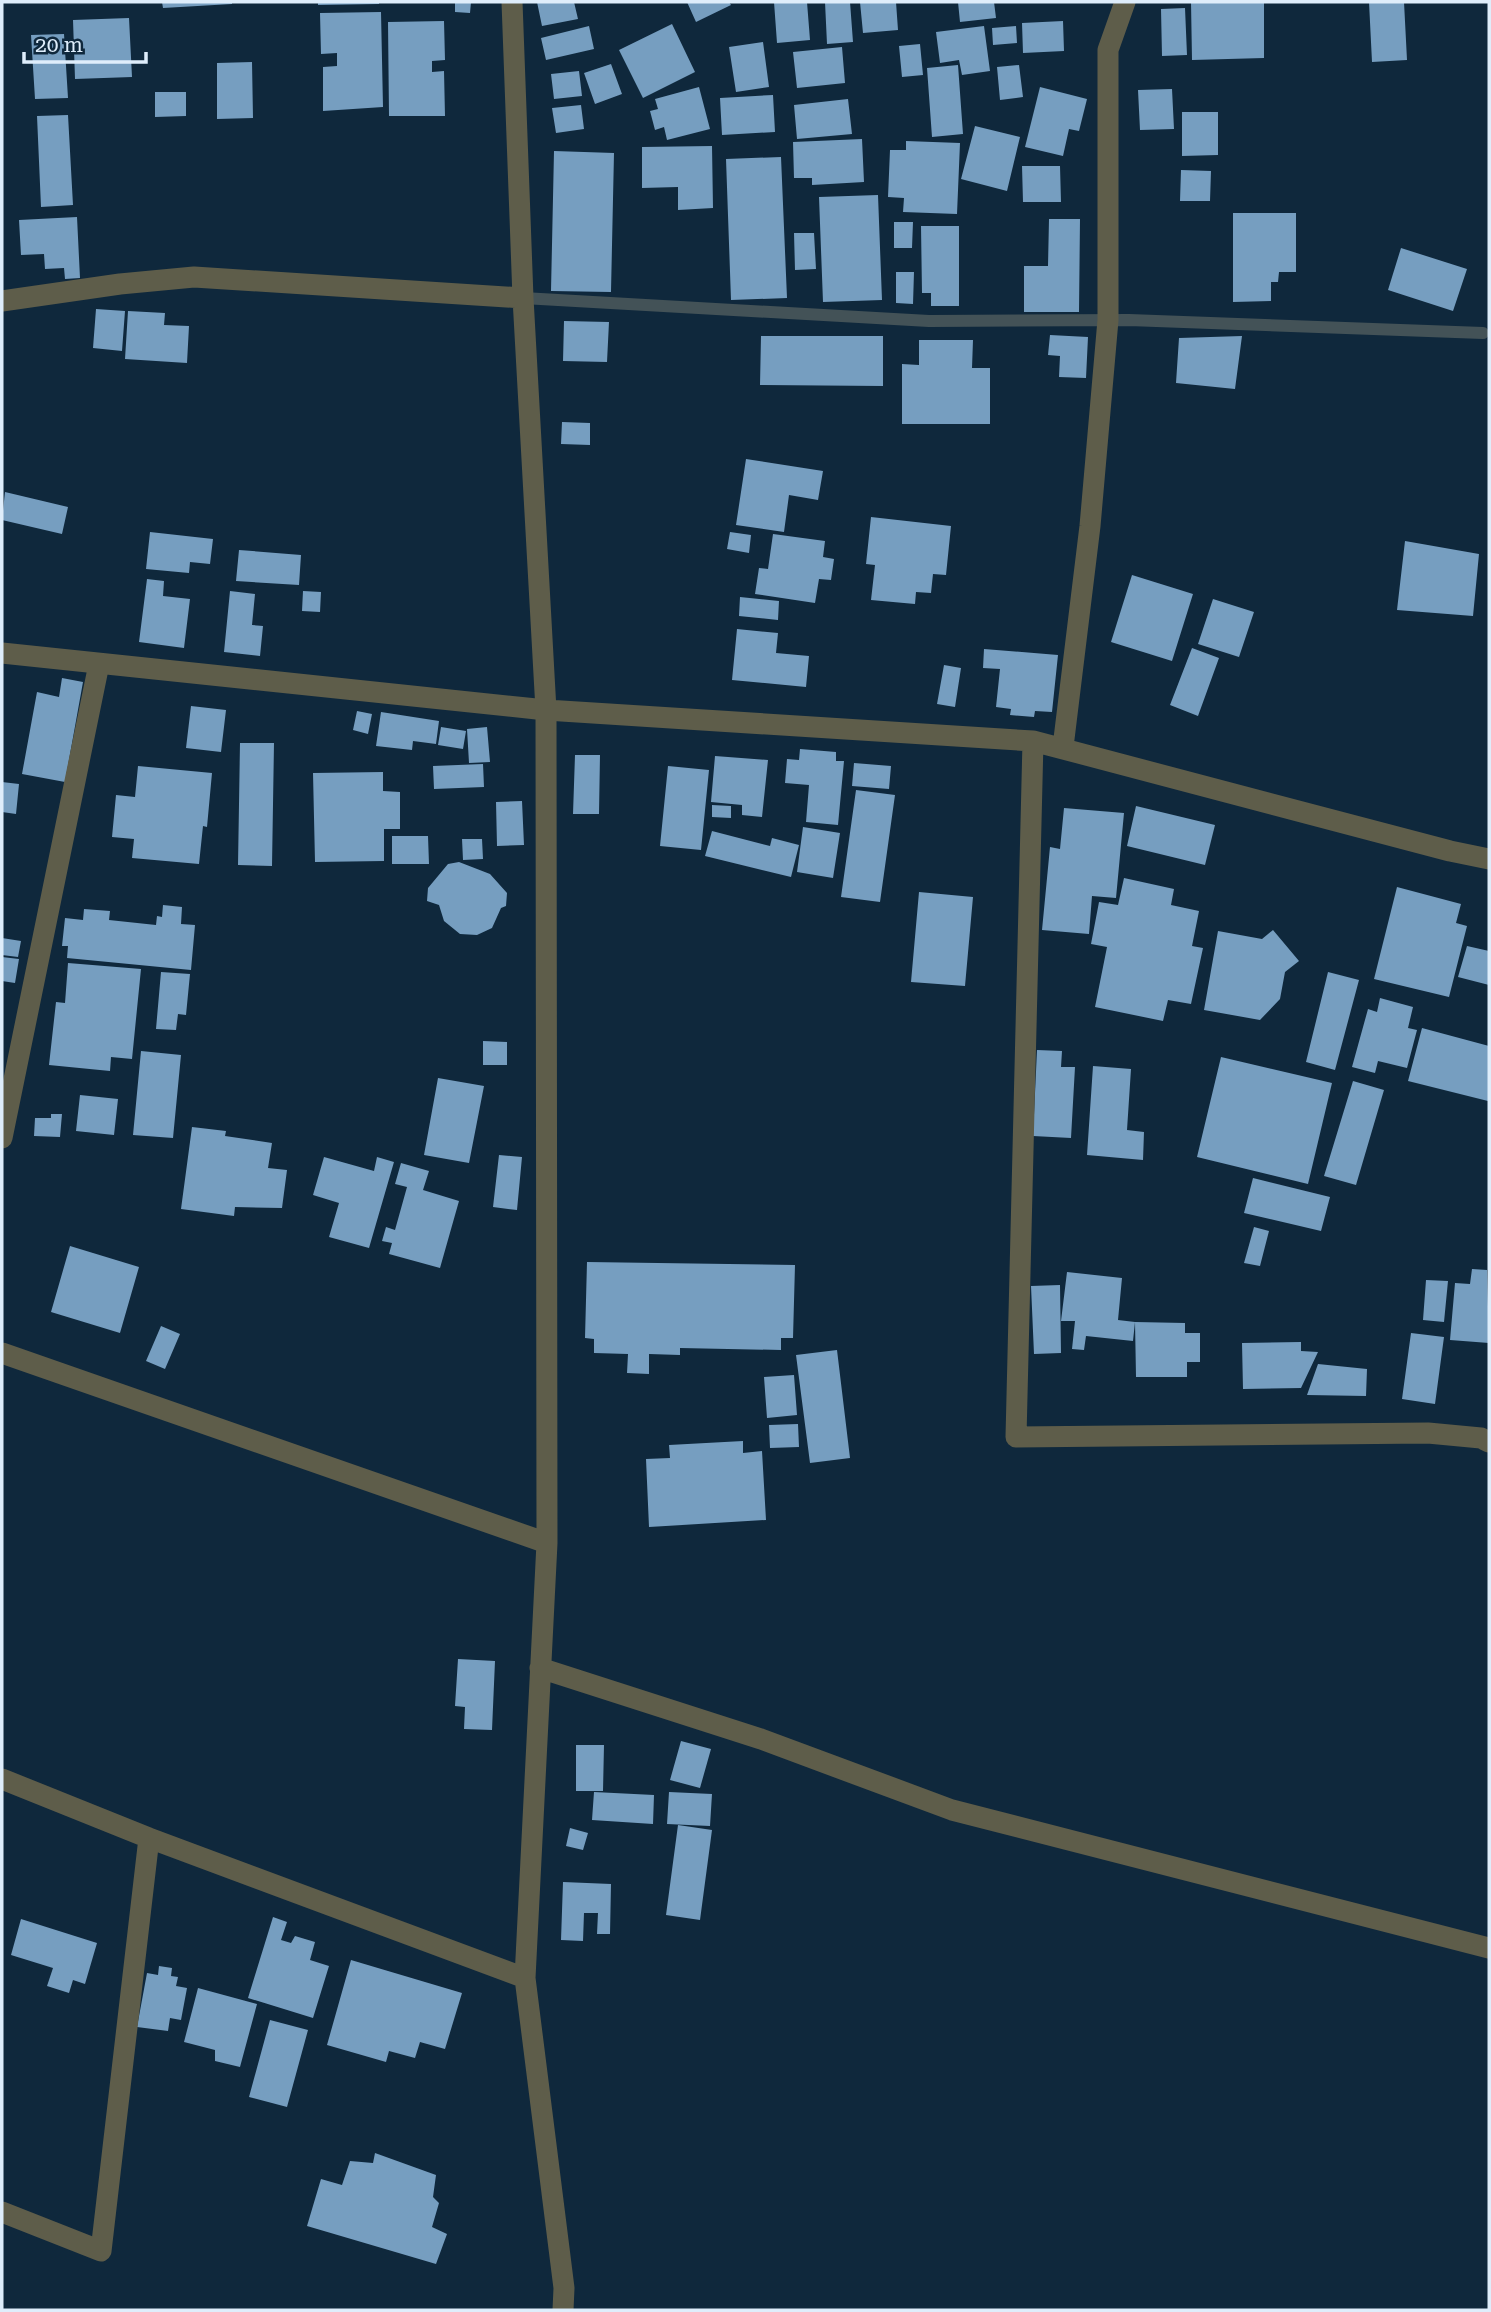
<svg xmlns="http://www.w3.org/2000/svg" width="1491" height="2312" viewBox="0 0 1491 2312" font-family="'Roboto Serif',serif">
  <rect width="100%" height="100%" fill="#0f283c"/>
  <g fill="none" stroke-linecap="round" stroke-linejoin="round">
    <!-- stream -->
    <path stroke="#435257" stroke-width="12" d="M 523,298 L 929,321 L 1129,320 L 1483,333"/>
  </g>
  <!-- building -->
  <path fill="#769ec0" d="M 162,2 L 232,2 L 232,4 L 163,8 Z
    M 318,2 L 379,2 L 379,4 L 318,5 Z
    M 455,2 L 471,2 L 470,13 L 455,12 Z
    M 537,2 L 574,2 L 578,19 L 542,26 Z
    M 687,2 L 729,2 L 731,5 L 696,22 Z
    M 774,2 L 807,2 L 810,40 L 777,43 Z
    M 825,2 L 850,2 L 853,42 L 827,44 Z
    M 860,2 L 896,2 L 898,30 L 863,33 Z
    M 958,2 L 994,2 L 996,18 L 960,22 Z
    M 1191,2 L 1264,2 L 1264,58 L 1192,60 Z
    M 1369,2 L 1404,2 L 1407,60 L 1372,62 Z
    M 1185,8 L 1187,55 L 1162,56 L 1161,9 Z
    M 381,12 L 383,107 L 323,111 L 323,67 L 337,66 L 337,53 L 321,54 L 320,13 Z
    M 129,18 L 132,77 L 75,79 L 73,20 Z
    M 444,21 L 445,60 L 432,61 L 432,72 L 444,71 L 445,116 L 389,116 L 388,22 Z
    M 1063,21 L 1064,51 L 1023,53 L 1022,23 Z
    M 672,24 L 695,72 L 643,98 L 619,50 Z
    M 589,26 L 594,49 L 546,60 L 541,38 Z
    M 984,26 L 990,71 L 962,75 L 959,60 L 940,63 L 936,32 Z
    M 1016,26 L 1017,43 L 993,45 L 992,28 Z
    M 64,34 L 68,98 L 35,99 L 31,35 Z
    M 763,42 L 769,87 L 736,92 L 729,47 Z
    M 920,44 L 923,75 L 902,77 L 899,46 Z
    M 842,47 L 845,83 L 797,88 L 793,52 Z
    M 252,62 L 253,118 L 217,119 L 217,63 Z
    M 611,64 L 622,94 L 595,104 L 584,73 Z
    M 958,65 L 963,134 L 932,137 L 927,68 Z
    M 1019,65 L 1023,97 L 1000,100 L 997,67 Z
    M 579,71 L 582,96 L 554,99 L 551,74 Z
    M 699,87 L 710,129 L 667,140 L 664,127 L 655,130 L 650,111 L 658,109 L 655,99 Z
    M 1040,87 L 1087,99 L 1079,131 L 1069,129 L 1063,156 L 1025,147 Z
    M 1172,89 L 1174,129 L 1140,130 L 1138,90 Z
    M 155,92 L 186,92 L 186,116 L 155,117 Z
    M 773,95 L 775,132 L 722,135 L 720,98 Z
    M 848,99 L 852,134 L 797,139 L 794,105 Z
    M 581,105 L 584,129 L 556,133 L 552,108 Z
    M 1182,112 L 1218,112 L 1218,155 L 1182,156 Z
    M 68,115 L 73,205 L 41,207 L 37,116 Z
    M 975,126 L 1020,137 L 1007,191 L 961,179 Z
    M 862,139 L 864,182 L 812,185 L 812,178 L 794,178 L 793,142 Z
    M 906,141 L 960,143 L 957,214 L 903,212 L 904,198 L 888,197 L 890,150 L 906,150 Z
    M 712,146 L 713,208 L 678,210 L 678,187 L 642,188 L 642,147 Z
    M 554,151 L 614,153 L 611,292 L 551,291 Z
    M 781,157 L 787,298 L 731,300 L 726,159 Z
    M 1022,166 L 1060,166 L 1061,202 L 1023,202 Z
    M 1181,170 L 1211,171 L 1210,201 L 1180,201 Z
    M 878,195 L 882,300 L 823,302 L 819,197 Z
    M 1233,213 L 1296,213 L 1296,272 L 1279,272 L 1278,282 L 1271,282 L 1271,301 L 1233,302 Z
    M 77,217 L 80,278 L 65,279 L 64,268 L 45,269 L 44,254 L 21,255 L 19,220 Z
    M 1049,219 L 1080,219 L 1079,312 L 1024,312 L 1024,266 L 1048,266 Z
    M 894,222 L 913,222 L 912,248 L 894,248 Z
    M 921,226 L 959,226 L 959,306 L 931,306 L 931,293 L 922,293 Z
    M 794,233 L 814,233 L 816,269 L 795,270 Z
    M 1401,248 L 1467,269 L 1453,311 L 1388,290 Z
    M 896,272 L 914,272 L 913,304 L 896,303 Z
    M 96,309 L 125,311 L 122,351 L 93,348 Z
    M 128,311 L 165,313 L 164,325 L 189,326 L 187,363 L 125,359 Z
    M 564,321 L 609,322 L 607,362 L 563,361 Z
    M 1050,335 L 1088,337 L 1086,378 L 1059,377 L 1060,356 L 1048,355 Z
    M 761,336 L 883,336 L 883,386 L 760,385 Z
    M 1242,336 L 1235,389 L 1176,383 L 1179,338 Z
    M 919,340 L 973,340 L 972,368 L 990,368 L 990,424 L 902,424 L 902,364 L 919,365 Z
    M 562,422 L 590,423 L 590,445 L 561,444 Z
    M 746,459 L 823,471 L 818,500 L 789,495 L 784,532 L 736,525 Z
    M 5,492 L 68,507 L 62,534 L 2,520 Z
    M 871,517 L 951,526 L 946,575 L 933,574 L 931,593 L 916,592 L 915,604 L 871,600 L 875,565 L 866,564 Z
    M 150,532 L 213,539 L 210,564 L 190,562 L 189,573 L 146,569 Z
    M 730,532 L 751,535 L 749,553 L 727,549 Z
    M 773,534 L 825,541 L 823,557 L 834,559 L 831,580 L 819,579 L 815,603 L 755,594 L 759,568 L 768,569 Z
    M 1405,541 L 1479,554 L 1473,616 L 1397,610 Z
    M 239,550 L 301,555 L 299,585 L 236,581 Z
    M 1132,575 L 1193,594 L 1172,661 L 1111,642 Z
    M 147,579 L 164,581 L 163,596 L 190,599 L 184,648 L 139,642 Z
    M 230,591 L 255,594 L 252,625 L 263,626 L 260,656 L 224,652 Z
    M 303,591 L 321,592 L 320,612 L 302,611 Z
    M 740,597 L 779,601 L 778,620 L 739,616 Z
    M 1213,599 L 1254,612 L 1239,657 L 1198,644 Z
    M 737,629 L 778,633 L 776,653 L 809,656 L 806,687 L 732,680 Z
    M 1192,648 L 1219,658 L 1198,716 L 1170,705 Z
    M 984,649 L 1058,655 L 1052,712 L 1035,711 L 1034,717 L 1010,715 L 1011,709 L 996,707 L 1000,669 L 983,668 Z
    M 944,665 L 961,668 L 955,707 L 937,704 Z
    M 62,678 L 83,682 L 65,782 L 22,774 L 37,692 L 59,697 Z
    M 191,706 L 226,710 L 221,752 L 186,748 Z
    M 357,711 L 372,714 L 368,734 L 353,730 Z
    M 381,712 L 439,721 L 436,744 L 413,741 L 412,750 L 376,746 Z
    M 441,727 L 466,731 L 463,749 L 438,745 Z
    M 487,727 L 490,762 L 469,763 L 467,729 Z
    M 240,743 L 274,743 L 272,866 L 238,865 Z
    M 800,749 L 836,752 L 836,761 L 844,761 L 838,825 L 806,822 L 809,785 L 785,783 L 787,759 L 799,760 Z
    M 575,755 L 600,755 L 599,814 L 573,814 Z
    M 715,756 L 768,760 L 762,817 L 742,815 L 742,805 L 711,802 Z
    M 854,763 L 891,766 L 889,789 L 852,786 Z
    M 483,764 L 484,787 L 434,789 L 433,766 Z
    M 138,766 L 212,773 L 207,827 L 203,826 L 199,864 L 132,858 L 134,839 L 112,837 L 116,795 L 135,797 Z
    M 668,766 L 709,770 L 701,850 L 660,846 Z
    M 383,772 L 383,791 L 400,792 L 400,829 L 384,829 L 384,861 L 315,862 L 313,773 Z
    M 2,782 L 19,784 L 16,814 L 2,812 Z
    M 856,790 L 895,795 L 880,902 L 841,897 Z
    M 522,801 L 524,845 L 497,846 L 496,802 Z
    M 712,805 L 731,806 L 731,818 L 712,817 Z
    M 1136,806 L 1215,825 L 1205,865 L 1127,846 Z
    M 1064,808 L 1124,813 L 1116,898 L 1092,896 L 1089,934 L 1042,930 L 1050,847 L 1060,849 Z
    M 803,827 L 840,833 L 833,878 L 797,872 Z
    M 712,831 L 770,846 L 772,838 L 799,845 L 791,877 L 705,856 Z
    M 392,836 L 428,836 L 429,864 L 392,864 Z
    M 462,839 L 482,839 L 483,859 L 463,860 Z
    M 459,862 L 490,874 L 507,893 L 506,906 L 501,908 L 492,928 L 477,935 L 460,934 L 444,921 L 439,905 L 427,901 L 428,888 L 448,864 Z
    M 1124,878 L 1174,889 L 1171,905 L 1199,911 L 1192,946 L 1203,948 L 1191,1004 L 1168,1000 L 1163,1021 L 1095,1007 L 1107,947 L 1091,944 L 1099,902 L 1118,905 Z
    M 1397,887 L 1461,904 L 1456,923 L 1467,926 L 1449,997 L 1374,979 Z
    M 919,892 L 973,897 L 965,986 L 911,982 Z
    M 163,905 L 182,907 L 181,924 L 195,925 L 191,970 L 67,958 L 68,946 L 62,946 L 65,918 L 83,920 L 84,909 L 110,911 L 109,920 L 156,925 L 157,916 L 162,917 Z
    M 1273,930 L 1299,961 L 1285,972 L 1280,999 L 1260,1020 L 1204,1010 L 1218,931 L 1262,939 Z
    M 2,938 L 21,941 L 18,957 L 2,955 Z
    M 1467,946 L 1489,951 L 1489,985 L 1458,977 Z
    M 2,957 L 19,959 L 15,983 L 2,981 Z
    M 68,963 L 141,969 L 132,1059 L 111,1057 L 110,1071 L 49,1065 L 56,1002 L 65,1003 Z
    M 161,972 L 190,974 L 186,1015 L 178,1014 L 176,1030 L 156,1029 Z
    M 1328,972 L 1359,980 L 1335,1070 L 1306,1062 Z
    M 1380,998 L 1413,1007 L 1408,1028 L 1417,1030 L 1407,1068 L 1378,1061 L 1375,1073 L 1352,1067 L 1368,1009 L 1377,1012 Z
    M 1422,1028 L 1489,1046 L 1488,1101 L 1408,1081 Z
    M 483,1041 L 507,1042 L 507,1065 L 483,1065 Z
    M 1037,1050 L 1062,1051 L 1061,1067 L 1075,1067 L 1071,1138 L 1033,1136 Z
    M 141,1051 L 181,1055 L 173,1138 L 133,1135 Z
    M 1221,1057 L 1332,1083 L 1308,1184 L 1197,1157 Z
    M 1093,1066 L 1131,1069 L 1127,1130 L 1144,1132 L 1143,1160 L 1087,1155 Z
    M 438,1078 L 484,1086 L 469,1163 L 424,1155 Z
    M 1353,1081 L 1384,1090 L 1356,1185 L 1324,1176 Z
    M 80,1095 L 118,1099 L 114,1135 L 76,1131 Z
    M 51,1114 L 62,1114 L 60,1137 L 34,1136 L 35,1118 L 51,1118 Z
    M 192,1127 L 226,1131 L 225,1136 L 272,1143 L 268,1168 L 287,1170 L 282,1208 L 235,1207 L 234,1216 L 181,1209 Z
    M 499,1155 L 522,1157 L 517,1210 L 493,1207 Z
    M 324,1157 L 374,1171 L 377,1157 L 394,1162 L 369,1248 L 329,1237 L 339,1203 L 313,1195 Z
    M 401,1163 L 429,1171 L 423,1190 L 459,1201 L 440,1268 L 389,1254 L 392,1243 L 382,1241 L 386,1227 L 395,1230 L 407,1187 L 395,1184 Z
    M 1253,1178 L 1330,1197 L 1321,1231 L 1244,1213 Z
    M 1254,1227 L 1269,1231 L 1260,1266 L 1244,1263 Z
    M 70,1246 L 139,1267 L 120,1333 L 51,1312 Z
    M 587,1262 L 795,1265 L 793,1338 L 781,1338 L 781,1350 L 680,1348 L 680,1355 L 649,1354 L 649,1374 L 627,1373 L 628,1354 L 594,1353 L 594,1339 L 585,1338 Z
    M 1472,1269 L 1487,1270 L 1489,1343 L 1450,1340 L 1455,1283 L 1470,1284 Z
    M 1067,1272 L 1122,1278 L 1118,1320 L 1135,1322 L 1133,1341 L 1086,1336 L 1084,1350 L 1072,1349 L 1075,1321 L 1061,1321 Z
    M 1426,1280 L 1448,1281 L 1444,1322 L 1423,1320 Z
    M 1060,1285 L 1061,1353 L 1034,1354 L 1031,1286 Z
    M 1135,1322 L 1185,1323 L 1185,1333 L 1200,1333 L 1200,1362 L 1187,1362 L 1187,1377 L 1136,1377 Z
    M 161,1326 L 180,1334 L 165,1369 L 146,1361 Z
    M 1411,1333 L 1444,1337 L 1435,1404 L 1402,1399 Z
    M 1301,1342 L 1301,1351 L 1318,1352 L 1301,1388 L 1243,1389 L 1242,1343 Z
    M 837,1350 L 850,1458 L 810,1463 L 796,1355 Z
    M 1318,1364 L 1367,1369 L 1366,1396 L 1307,1395 Z
    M 794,1375 L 797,1415 L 767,1418 L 764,1377 Z
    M 798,1424 L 799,1447 L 770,1448 L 769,1425 Z
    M 743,1441 L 743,1453 L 762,1451 L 766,1520 L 649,1527 L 646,1459 L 670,1458 L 669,1445 Z
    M 458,1659 L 495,1661 L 492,1730 L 464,1729 L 465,1707 L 455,1706 Z
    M 681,1741 L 711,1749 L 700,1788 L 670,1780 Z
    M 576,1745 L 604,1745 L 603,1791 L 576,1791 Z
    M 594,1792 L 654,1795 L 653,1824 L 592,1820 Z
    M 669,1792 L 712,1794 L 710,1826 L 667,1824 Z
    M 678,1825 L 712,1830 L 700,1920 L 666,1915 Z
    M 570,1828 L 588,1833 L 583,1850 L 566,1846 Z
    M 563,1882 L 611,1884 L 610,1934 L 597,1934 L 598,1913 L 584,1913 L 583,1941 L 561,1940 Z
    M 273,1917 L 287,1922 L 281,1940 L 291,1943 L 295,1936 L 315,1942 L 310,1960 L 329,1966 L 313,2018 L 248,1998 Z
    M 21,1919 L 97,1943 L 85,1984 L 73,1980 L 69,1993 L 47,1986 L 53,1968 L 11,1955 Z
    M 351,1960 L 462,1993 L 445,2049 L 420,2042 L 415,2058 L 389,2051 L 386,2062 L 327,2045 Z
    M 159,1966 L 172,1968 L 171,1976 L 178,1977 L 176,1986 L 187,1988 L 181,2020 L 170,2018 L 168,2031 L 137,2027 L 147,1973 L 158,1975 Z
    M 198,1988 L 257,2004 L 240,2067 L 215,2061 L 215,2050 L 184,2042 Z
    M 270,2020 L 308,2030 L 287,2107 L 249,2097 Z
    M 375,2153 L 436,2175 L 433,2197 L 439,2203 L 432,2227 L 447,2234 L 436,2264 L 307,2226 L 321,2179 L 342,2185 L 350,2161 L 373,2163 Z"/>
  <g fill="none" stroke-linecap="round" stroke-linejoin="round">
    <!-- street -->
    <path stroke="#5e5d4a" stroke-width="21" d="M 512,2 L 523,298 L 546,710 L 547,1543 L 525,1978 L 564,2288 L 563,2310
      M 2,301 L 120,284 L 194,277 L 523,298
      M 2,653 L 546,710 L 1033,741 L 1450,851 L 1489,859
      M 1033,741 L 1016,1437 L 1428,1433 L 1481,1438 L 1489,1442
      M 1063,747 L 1090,526 L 1108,320 L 1108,50 L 1125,2
      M 2,1138 L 99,664
      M 2,1353 L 547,1543
      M 540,1668 L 761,1739 L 952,1810 L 1489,1948
      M 2,1779 L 149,1838 L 525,1978
      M 2,2212 L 101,2251 L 149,1838"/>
  </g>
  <!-- border -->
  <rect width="1491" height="2312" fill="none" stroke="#deedfb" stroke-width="7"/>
  <!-- scale -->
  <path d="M24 52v10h122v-10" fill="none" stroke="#deedfb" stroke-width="3.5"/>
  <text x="35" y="52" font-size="21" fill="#deedfb" stroke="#0f283c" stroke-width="5" paint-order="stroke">20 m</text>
</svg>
